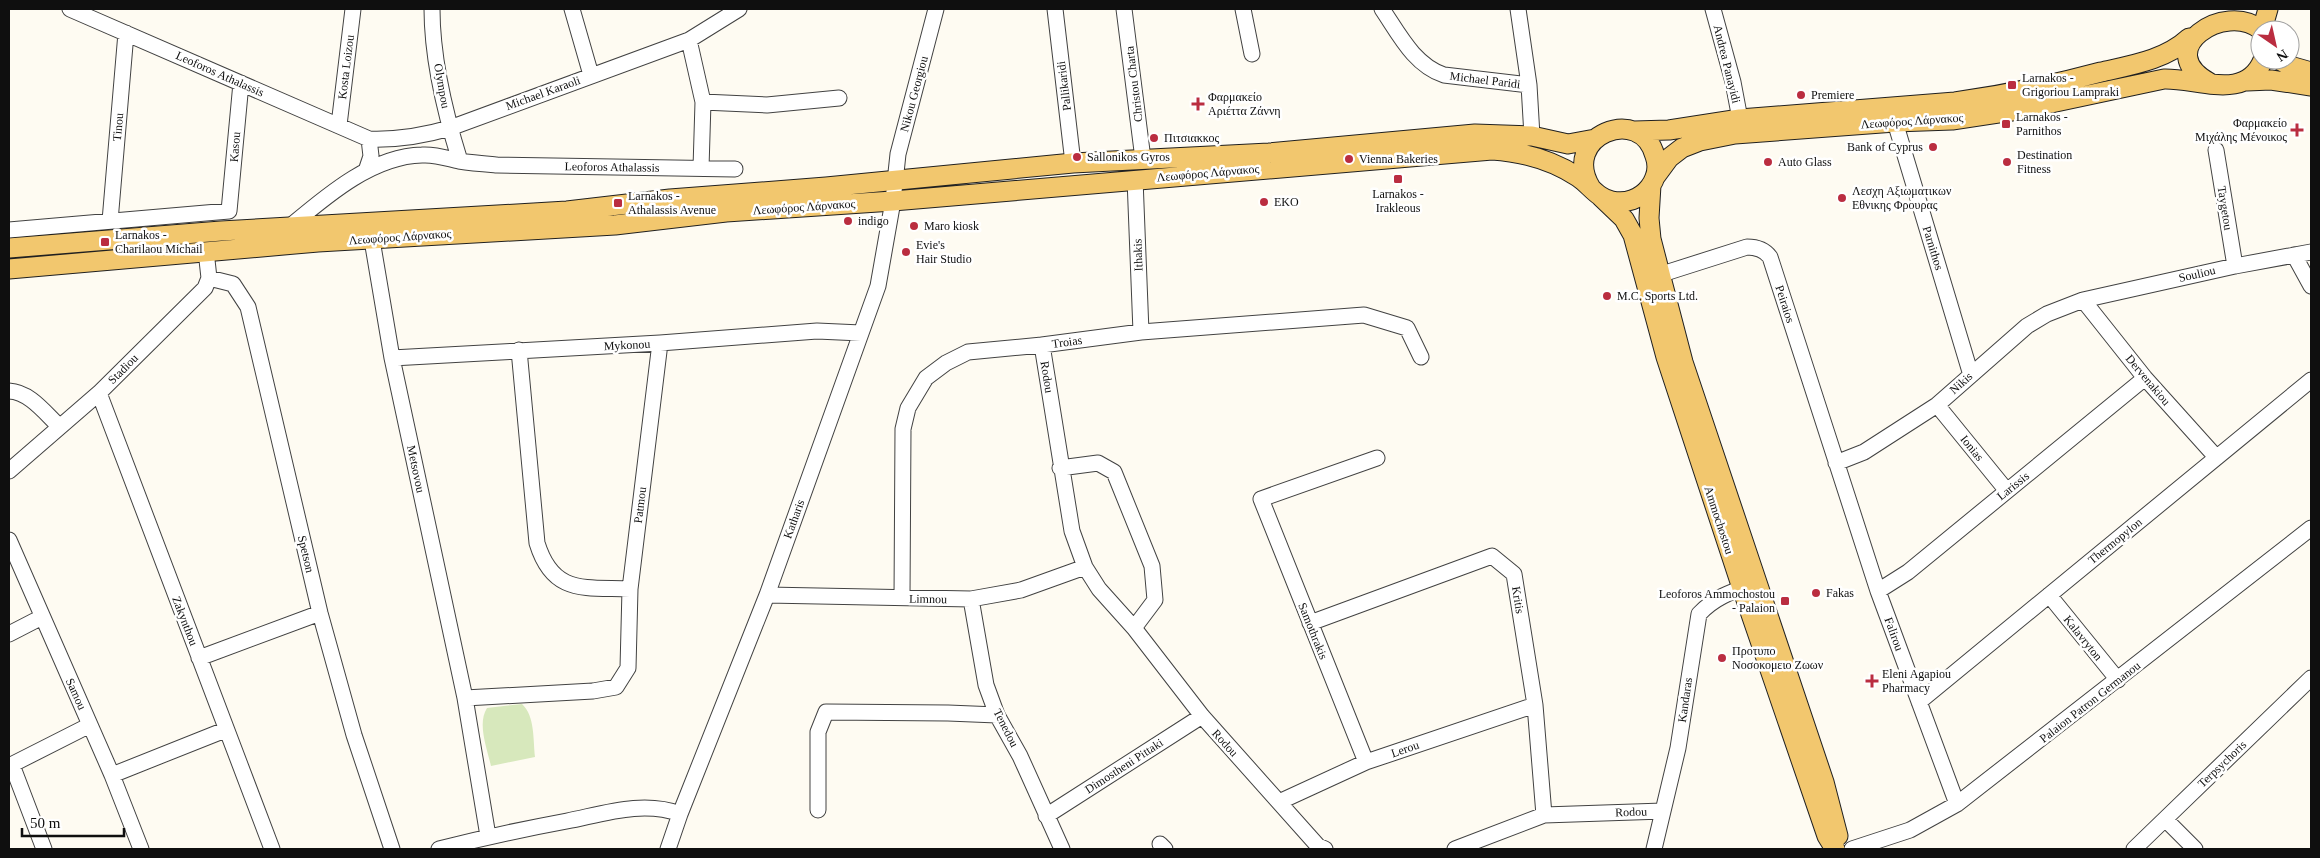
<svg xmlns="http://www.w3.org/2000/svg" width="2320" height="858" viewBox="0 0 2320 858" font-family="Georgia,serif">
  <rect width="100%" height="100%" fill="#fefbf2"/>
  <!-- green -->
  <path fill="#d7e8bc" d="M 522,704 C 535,716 533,739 535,757 L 491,766 C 487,748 477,724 487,708 Z"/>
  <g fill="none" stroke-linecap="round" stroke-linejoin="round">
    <!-- minor casing -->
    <g stroke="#424242" stroke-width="17">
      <path id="minor" d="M 70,9 L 369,139 C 397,140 423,136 450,128 L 689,40 L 739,9
        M 432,9 C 432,60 445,113 460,161
        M 572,9 L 591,75
        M 1055,9 L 1073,163
        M 1124,9 L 1143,159
        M 1243,9 L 1252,54
        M 1382,9 C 1399,34 1414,65 1444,75 L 1529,85
        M 1518,9 L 1529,85 L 1532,136
        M 1713,9 L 1733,82 L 1740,119
        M 689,40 L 703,102 L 701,168
        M 703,102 L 767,105 L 839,98
        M 1895,122 L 1971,375
        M 339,125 L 353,9
        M 2216,150 L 2235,266
        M 366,171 L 371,156 L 369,139
        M 1135,179 L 1141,332
        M 110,221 L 126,33
        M 287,229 C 324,198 371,156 422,155 C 435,154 446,158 459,161 C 472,163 485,164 497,165 L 735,169
        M 9,230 L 229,211 L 241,83
        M 372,240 L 392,358 L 465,698
        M 2294,255 L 2311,286
        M 1659,275 L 1747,247 C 1756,247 1764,249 1770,257 L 1878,591 L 1957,804
        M 209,278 L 233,284 L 248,307 L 320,613 L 354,735 L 392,849
        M 2083,300 L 2145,378 L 2216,457
        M 1042,345 L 1072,531 L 1085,567 L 1099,589 L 1134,628 L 1202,716 L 1318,846 L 1325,849
        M 519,350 L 537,543 C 553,595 584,587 630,589
        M 392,358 L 660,343 L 817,331 L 861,333
        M 9,391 C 30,392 45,413 60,427
        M 99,393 L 272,849
        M 1937,405 L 2007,491
        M 1836,463 L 1864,452 L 1937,405 L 2027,326 L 2047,314 L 2083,300 L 2235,266 L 2311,252
        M 1060,468 L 1098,463 L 1114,472 L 1152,566 L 1155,600 L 1134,628
        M 9,471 L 99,393 L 205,288 L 209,278 L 206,251
        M 9,540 L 112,775 L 141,849
        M 1878,591 L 1908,572 L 2145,378
        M 767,595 L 971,599 L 1021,590 L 1085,567
        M 2049,595 L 2118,680
        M 902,598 L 903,429 L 908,408 L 926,378 L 946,363 L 968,352 L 1042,345 L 1141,332 L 1364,315 L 1407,328 L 1421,357
        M 971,599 L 986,685 L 997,715 L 1020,756 L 1062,849
        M 1310,623 L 1492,556 L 1514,574 L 1535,705 L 1544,815
        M 9,634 L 42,617
        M 199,658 L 320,613
        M 1919,702 L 2311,380
        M 1366,762 L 1261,499 L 1377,458
        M 12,765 L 44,849
        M 9,766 L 90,725
        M 112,775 L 225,730
        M 1279,802 L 1366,762 L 1535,705
        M 818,810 L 818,732 L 826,712 L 948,713 L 997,715
        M 1046,816 L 1202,716
        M 2165,819 L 2195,849
        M 488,836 L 465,698 L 593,691 L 616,687 L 628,668 L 630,589 L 660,343
        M 1160,844 L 1165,849
        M 439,849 C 482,838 524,829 567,821 C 603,814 643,800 680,814
        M 668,849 L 680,814 L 767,595 L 878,286 L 893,201 L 898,154 L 936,9
        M 1455,849 L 1544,815 L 1663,811
        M 1654,849 L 1678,748 L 1699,614 C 1714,598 1730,592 1751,585
        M 1852,849 L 1910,830 L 1957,804 L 2311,528
        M 2134,849 L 2311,678"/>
    </g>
    <!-- major casing -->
    <g stroke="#202020" stroke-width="21">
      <path id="major" d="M 2262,30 L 2268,9
        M 2280,60 L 2290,66 L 2311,72
        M 2247,81 L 2271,80 L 2311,86
        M 2210,83 C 2150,50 2225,0 2261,30
        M 1634,131 L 1669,130 L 1740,119 L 1955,102 C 2004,95 2053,85 2101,72 C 2132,65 2165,60 2189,38
        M 1655,177 L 1669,158 L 1682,148 L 1700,141 L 1735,134 L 1895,122 L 1952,120 L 2018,110 L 2164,79 C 2198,78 2246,102 2263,60
        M 1651,185 L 1649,218 L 1651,239 L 1683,362 L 1824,782 L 1838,836
        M 1601,197 L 1624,219 L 1633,235 L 1666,357 L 1742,588 L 1827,836 L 1835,849
        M 9,248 L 221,231 L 567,211 L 670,199 L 826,187 L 1073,163 L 1269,153 L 1475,134 L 1532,136 L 1568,144 L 1595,139
        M 9,269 L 318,242 L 615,225 L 726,212 L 893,201 L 1492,150 C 1523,152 1552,160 1578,177 C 1590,185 1597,198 1612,201 C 1626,204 1640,199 1649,188 C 1656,179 1659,167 1655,156 C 1641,103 1559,136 1591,188"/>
    </g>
    <!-- minor -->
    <use href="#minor" stroke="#fff" stroke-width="15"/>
    <!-- major -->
    <use href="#major" stroke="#f2c76e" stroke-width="19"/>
  </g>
  <!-- markers -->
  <g fill="#ba2d40" stroke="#fff" stroke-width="2">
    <rect x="2007" y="80" width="10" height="10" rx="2.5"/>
    <circle cx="1801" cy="95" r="5"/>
    <path d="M1195.5 96.5h5v5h5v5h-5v5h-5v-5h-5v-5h5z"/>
    <rect x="2001" y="119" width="10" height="10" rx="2.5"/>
    <path d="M2294.5 122.5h5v5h5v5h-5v5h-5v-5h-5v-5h5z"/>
    <circle cx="1154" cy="138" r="5"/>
    <circle cx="1933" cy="147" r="5"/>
    <circle cx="1077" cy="157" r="5"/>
    <circle cx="1349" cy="159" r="5"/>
    <circle cx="1768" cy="162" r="5"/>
    <circle cx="2007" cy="162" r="5"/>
    <rect x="1393" y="174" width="10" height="10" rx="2.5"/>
    <circle cx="1842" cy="198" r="5"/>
    <circle cx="1264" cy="202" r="5"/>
    <rect x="613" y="198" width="10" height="10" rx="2.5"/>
    <circle cx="848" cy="221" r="5"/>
    <circle cx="914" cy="226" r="5"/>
    <rect x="100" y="237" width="10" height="10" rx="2.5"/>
    <circle cx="906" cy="252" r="5"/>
    <circle cx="1607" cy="296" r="5"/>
    <circle cx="1816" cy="593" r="5"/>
    <rect x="1780" y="596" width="10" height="10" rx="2.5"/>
    <circle cx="1722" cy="658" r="5"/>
    <path d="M1869.5 673.5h5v5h5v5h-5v5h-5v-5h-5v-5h5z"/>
  </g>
  <g text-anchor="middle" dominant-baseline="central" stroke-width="5" stroke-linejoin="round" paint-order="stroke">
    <!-- street labels -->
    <g font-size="12" fill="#0f0f0f" stroke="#fff">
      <text transform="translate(1727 64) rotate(76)">Andrea Panayidi</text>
      <text transform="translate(346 67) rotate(-83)">Kosta Loizou</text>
      <text transform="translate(220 74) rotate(24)">Leoforos Athalassis</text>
      <text transform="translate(1485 80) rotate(7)">Michael Paridi</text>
      <text transform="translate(1134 84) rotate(-97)">Christou Charta</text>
      <text transform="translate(442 86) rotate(80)">Olympou</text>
      <text transform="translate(1064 86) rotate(-97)">Pallikaridi</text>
      <text transform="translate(543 93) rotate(-20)">Michael Karaoli</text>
      <text transform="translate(914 94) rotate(-75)">Nikou Georgiou</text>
      <text transform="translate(1912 121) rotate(-4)">Λεωφόρος Λάρνακος</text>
      <text transform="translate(118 127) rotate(-85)">Tinou</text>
      <text transform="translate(235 147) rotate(-85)">Kasou</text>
      <text transform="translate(612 167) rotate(1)">Leoforos Athalassis</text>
      <text transform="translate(1208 173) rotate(-5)">Λεωφόρος Λάρνακος</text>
      <text transform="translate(804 207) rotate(-4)">Λεωφόρος Λάρνακος</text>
      <text transform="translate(2225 208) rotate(81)">Taygetou</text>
      <text transform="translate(400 237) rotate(-4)">Λεωφόρος Λάρνακος</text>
      <text transform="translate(1933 248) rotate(73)">Parnithos</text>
      <text transform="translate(1138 255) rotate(-92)">Ithakis</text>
      <text transform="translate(2197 274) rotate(-13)">Souliou</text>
      <text transform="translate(1785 304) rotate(72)">Peiraios</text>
      <text transform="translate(1067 342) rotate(-8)">Troias</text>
      <text transform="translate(627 345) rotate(-3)">Mykonou</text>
      <text transform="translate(123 369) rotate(-45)">Stadiou</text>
      <text transform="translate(1047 377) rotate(81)">Rodou</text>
      <text transform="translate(2148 380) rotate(50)">Dervenakiou</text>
      <text transform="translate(1961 383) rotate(-42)">Nikis</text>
      <text transform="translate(1972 448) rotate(51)">Ionias</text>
      <text transform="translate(416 469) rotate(78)">Metsovou</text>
      <text transform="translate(2013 486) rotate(-39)">Larissis</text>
      <text transform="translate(640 505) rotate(-83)">Patmou</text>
      <text transform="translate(794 519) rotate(-70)">Katharis</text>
      <text transform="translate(1719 520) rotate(72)">Ammochostou</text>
      <text transform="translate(2115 541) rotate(-39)">Thermopylon</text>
      <text transform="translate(306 554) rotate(77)">Spetson</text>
      <text transform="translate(928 599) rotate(1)">Limnou</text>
      <text transform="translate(1518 600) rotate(81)">Kritis</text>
      <text transform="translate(185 621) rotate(69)">Zakynthou</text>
      <text transform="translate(1313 631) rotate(68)">Samothrakis</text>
      <text transform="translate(1894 634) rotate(70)">Falirou</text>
      <text transform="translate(2083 638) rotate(51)">Kalavryton</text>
      <text transform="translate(76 694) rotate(66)">Samou</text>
      <text transform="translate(1685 700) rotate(-82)">Kandaras</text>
      <text transform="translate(2090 702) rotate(-38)">Palaion Patron Germanou</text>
      <text transform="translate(1006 728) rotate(63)">Tenedou</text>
      <text transform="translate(1225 743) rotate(48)">Rodou</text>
      <text transform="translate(1405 749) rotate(-19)">Lerou</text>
      <text transform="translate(2222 764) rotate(-44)">Terpsychoris</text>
      <text transform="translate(1124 766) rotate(-33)">Dimostheni Pittaki</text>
      <text transform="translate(1631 812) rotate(-2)">Rodou</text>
    </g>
    <!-- poi labels -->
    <g font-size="12" fill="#0f0f0f" stroke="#fff" text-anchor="start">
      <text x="2022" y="78">Larnakos -<tspan x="2022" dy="14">Grigoriou Lampraki</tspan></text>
      <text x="1811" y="95">Premiere</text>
      <text x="1208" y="97">Φαρμακείο<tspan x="1208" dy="14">Αριέττα Ζάννη</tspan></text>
      <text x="2016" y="117">Larnakos -<tspan x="2016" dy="14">Parnithos</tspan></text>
      <text x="2287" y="123" text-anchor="end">Φαρμακείο<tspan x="2287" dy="14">Μιχάλης Μένοικος</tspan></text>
      <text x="1164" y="138">Πιτσιακκος</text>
      <text x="1923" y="147" text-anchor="end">Bank of Cyprus</text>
      <text x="2017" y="155">Destination<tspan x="2017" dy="14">Fitness</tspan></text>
      <text x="1087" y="157">Sallonikos Gyros</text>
      <text x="1359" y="159">Vienna Bakeries</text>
      <text x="1778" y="162">Auto Glass</text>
      <text x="1852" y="191">Λεσχη Αξιωματικων<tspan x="1852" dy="14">Εθνικης Φρουρας</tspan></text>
      <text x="1398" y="194" text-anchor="middle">Larnakos -<tspan x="1398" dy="14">Irakleous</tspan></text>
      <text x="628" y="196">Larnakos -<tspan x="628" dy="14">Athalassis Avenue</tspan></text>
      <text x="1274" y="202">EKO</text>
      <text x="858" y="221">indigo</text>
      <text x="924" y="226">Maro kiosk</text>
      <text x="115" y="235">Larnakos -<tspan x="115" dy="14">Charilaou Michail</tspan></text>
      <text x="916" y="245">Evie's<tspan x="916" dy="14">Hair Studio</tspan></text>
      <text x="1617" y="296">M.C. Sports Ltd.</text>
      <text x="1826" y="593">Fakas</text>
      <text x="1775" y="594" text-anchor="end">Leoforos Ammochostou<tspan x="1775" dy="14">- Palaion</tspan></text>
      <text x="1732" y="651">Προτυπο<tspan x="1732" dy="14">Νοσοκομειο Ζωων</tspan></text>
      <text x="1882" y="674">Eleni Agapiou<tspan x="1882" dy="14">Pharmacy</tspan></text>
    </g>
  </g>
  <!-- border -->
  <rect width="2320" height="858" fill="none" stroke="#0f0f0f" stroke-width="20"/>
  <!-- north arrow -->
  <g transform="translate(2275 45) rotate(146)"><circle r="24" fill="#ffffff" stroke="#9f9f9f"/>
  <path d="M0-4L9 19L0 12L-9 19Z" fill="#ba2d40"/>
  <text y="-8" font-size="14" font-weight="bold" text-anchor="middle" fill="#0f0f0f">N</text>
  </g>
  <!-- scale -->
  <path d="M22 828v8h102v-8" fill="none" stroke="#0f0f0f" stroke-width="2.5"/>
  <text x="30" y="828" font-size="15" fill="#0f0f0f" stroke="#ffffff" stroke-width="4" paint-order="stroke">50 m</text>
</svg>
